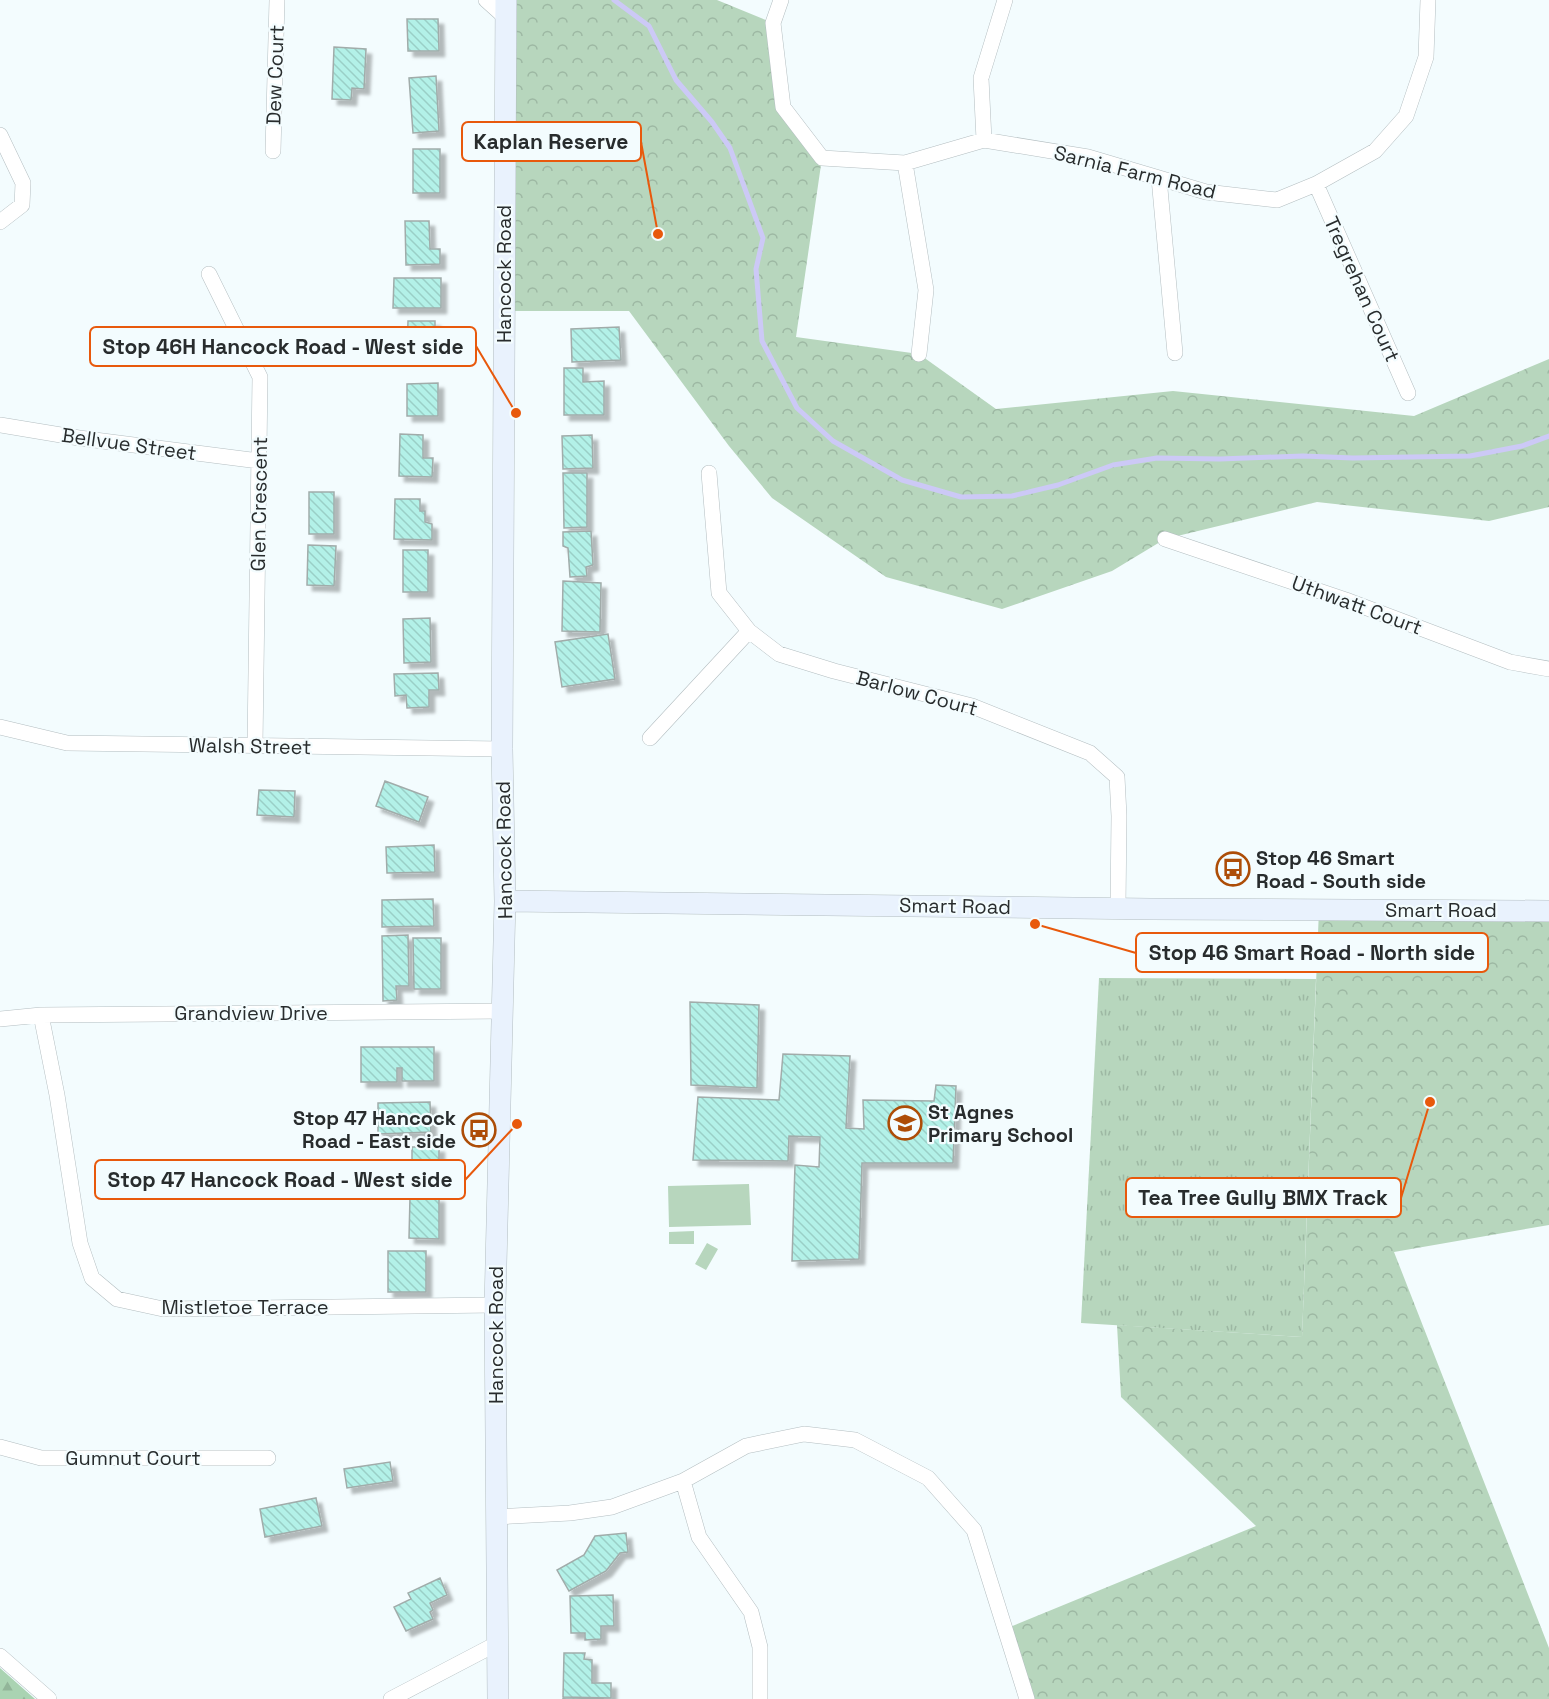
<svg xmlns="http://www.w3.org/2000/svg" width="1549" height="1699" viewBox="0 0 1549 1699" font-family="'Space Grotesk',sans-serif">
  <defs>
    <pattern id="grass-tufts" width="24" height="20" patternUnits="userSpaceOnUse" patternTransform="scale(1.5)"><rect width="24" height="20" fill="#b7d6bd"/><path d="M3 7l-1-3M5 7V3M7 7l1-3M15 17l-1-3M17 17v-4M19 17l1-3" fill="none" stroke="#9db8a3"/></pattern>
    <pattern id="forest-firs" width="22" height="20" patternUnits="userSpaceOnUse" patternTransform="scale(1.5)"><rect width="22" height="20" fill="#aad3b2"/><path d="M5 1l3.5 6h-7zM16 11l3.5 6h-7z" fill="#92b599"/></pattern>
    <pattern id="park-crowns" width="20" height="18" patternUnits="userSpaceOnUse" patternTransform="scale(1.5)"><rect width="20" height="18" fill="#b7d6bd"/><path d="M2 6a3 3 0 1 1 6 0M12 15a3 3 0 1 1 6 0" fill="none" stroke="#9db8a3"/></pattern>
    <pattern id="building-back-hatch" width="6" height="6" patternUnits="userSpaceOnUse" patternTransform="scale(1.5)"><rect width="6" height="6" fill="#b3f1e8"/><path d="M-1 5l2 2M0 0l6 6M5-1l2 2" fill="none" stroke="#9acfc7"/></pattern>
    <filter id="shadow"><feDropShadow dx="5.5" dy="5.5" stdDeviation="1.5" flood-color="#0004"/></filter>
  </defs>
  <rect width="100%" height="100%" fill="#f3fcfe"/>
  <!-- grass -->
  <path fill="url(#grass-tufts)" d="M 1099,978 L 1316,979 L 1302,1337 L 1081,1323 Z"/>
  <!-- forest -->
  <path fill="url(#forest-firs)" d="M 0,1668 L 35,1699 L 0,1699 Z"/>
  <!-- park -->
  <path fill="url(#park-crowns)" d="M 505,0 L 717,0 L 773,23 L 783,107 L 822,158 L 796,337 L 919,354 L 996,409 L 1173,391 L 1414,416 L 1549,359 L 1549,507 L 1489,521 L 1317,502 L 1165,539 L 1112,571 L 1002,609 L 886,577 L 772,498 L 729,446 L 629,311 L 504,311 Z
    M 1319,909 L 1549,911 L 1549,1225 L 1394,1252 L 1549,1648 L 1549,1699 L 1027,1699 L 1005,1629 L 1256,1526 L 1121,1397 L 1117,1325 L 1302,1337 Z"/>
  <!-- pitch -->
  <path fill="#b7d6bd" d="M 749,1184 L 751,1225 L 669,1227 L 668,1186 Z
    M 694,1231 L 694,1244 L 669,1244 L 669,1232 Z
    M 707,1243 L 718,1249 L 706,1270 L 695,1264 Z"/>
  <g fill="none" stroke-linecap="round" stroke-linejoin="round">
    <!-- stream -->
    <path stroke="#ccc9f6" stroke-width="5" d="M 614,0 L 649,26 L 676,80 L 712,122 L 730,148 L 763,238 L 756,269 L 762,341 L 797,408 L 833,441 L 902,480 L 961,497 L 1012,496 L 1058,485 L 1113,465 L 1157,458 L 1220,459 L 1303,456 L 1353,458 L 1470,456 L 1522,446 L 1549,436"/>
  </g>
  <!-- building -->
  <path fill="url(#building-back-hatch)" stroke="#a1acaa" stroke-width="1.5" filter="url(#shadow)" d="M 407,19 L 438,19 L 439,51 L 408,51 Z
    M 334,47 L 366,49 L 364,89 L 352,88 L 351,100 L 332,99 Z
    M 436,76 L 439,131 L 413,133 L 409,78 Z
    M 413,149 L 440,149 L 440,193 L 413,193 Z
    M 405,221 L 429,221 L 430,249 L 440,249 L 440,264 L 406,265 Z
    M 394,278 L 441,278 L 441,308 L 393,308 Z
    M 408,321 L 435,321 L 435,354 L 407,353 Z
    M 619,327 L 621,360 L 572,362 L 571,329 Z
    M 564,368 L 583,368 L 583,382 L 604,381 L 604,415 L 564,415 Z
    M 438,383 L 438,416 L 407,416 L 407,384 Z
    M 400,434 L 423,435 L 423,458 L 433,458 L 432,477 L 399,476 Z
    M 592,435 L 593,468 L 563,469 L 562,436 Z
    M 563,473 L 587,473 L 587,527 L 564,528 Z
    M 309,492 L 334,492 L 334,534 L 309,534 Z
    M 395,499 L 420,499 L 420,511 L 425,511 L 425,522 L 432,524 L 432,540 L 394,539 Z
    M 591,531 L 593,565 L 586,567 L 587,576 L 570,577 L 568,548 L 563,546 L 563,532 Z
    M 308,545 L 336,546 L 334,586 L 307,585 Z
    M 403,550 L 428,550 L 428,592 L 403,592 Z
    M 563,581 L 601,583 L 600,632 L 562,631 Z
    M 430,618 L 431,662 L 404,663 L 403,619 Z
    M 608,634 L 615,679 L 562,687 L 555,642 Z
    M 438,673 L 439,690 L 429,690 L 429,707 L 407,708 L 406,695 L 395,696 L 394,674 Z
    M 385,781 L 428,797 L 419,822 L 376,806 Z
    M 259,790 L 295,791 L 294,817 L 257,815 Z
    M 434,845 L 435,872 L 387,873 L 386,847 Z
    M 433,899 L 434,926 L 382,927 L 382,900 Z
    M 408,935 L 409,986 L 396,986 L 397,1000 L 383,1001 L 382,936 Z
    M 413,938 L 441,938 L 441,989 L 414,989 Z
    M 690,1002 L 759,1005 L 757,1088 L 691,1085 Z
    M 361,1047 L 434,1047 L 434,1081 L 402,1081 L 402,1068 L 397,1068 L 397,1082 L 361,1082 Z
    M 783,1054 L 850,1056 L 846,1128 L 864,1129 L 863,1100 L 934,1101 L 936,1085 L 956,1086 L 953,1163 L 862,1163 L 859,1259 L 792,1261 L 795,1165 L 819,1167 L 820,1137 L 789,1136 L 788,1161 L 693,1160 L 698,1097 L 779,1100 Z
    M 430,1102 L 431,1132 L 378,1134 L 378,1103 Z
    M 412,1147 L 439,1147 L 439,1181 L 412,1181 Z
    M 410,1197 L 439,1197 L 439,1239 L 409,1238 Z
    M 388,1251 L 426,1251 L 426,1292 L 388,1292 Z
    M 390,1462 L 393,1481 L 347,1488 L 344,1469 Z
    M 316,1498 L 322,1526 L 265,1537 L 260,1509 Z
    M 626,1533 L 628,1552 L 620,1553 L 606,1571 L 569,1591 L 557,1570 L 584,1555 L 595,1536 Z
    M 440,1578 L 447,1595 L 430,1603 L 433,1610 L 430,1612 L 433,1619 L 406,1631 L 394,1607 L 411,1599 L 408,1593 Z
    M 613,1595 L 614,1626 L 601,1626 L 601,1639 L 585,1640 L 585,1633 L 571,1633 L 570,1596 Z
    M 564,1653 L 585,1653 L 584,1659 L 592,1660 L 592,1683 L 611,1683 L 611,1698 L 563,1697 Z
    M 563,1697 L 603,1698 L 603,1699 L 563,1699 Z"/>
  <g fill="none" stroke-linecap="round" stroke-linejoin="round">
    <!-- minor casing -->
    <g stroke="#b4bec1" stroke-width="16">
      <path id="minor" d="M 486,0 L 506,18
        M 781,0 L 773,23 L 783,107 L 822,158 L 905,163 L 984,140 L 1088,157 L 1206,192 L 1277,200 L 1316,184 L 1375,151 L 1406,116 L 1426,57 L 1428,0
        M 0,135 L 23,183 L 22,205 L 0,222
        M 984,140 L 981,78 L 1005,0
        M 273,151 L 277,0
        M 905,163 L 926,290 L 919,354
        M 1159,178 L 1175,353
        M 1316,184 L 1408,393
        M 209,274 L 260,377 L 255,746
        M 0,425 L 79,438 L 259,461
        M 709,473 L 719,593 L 749,631 L 779,654 L 834,671 L 972,706 L 1090,753 L 1117,777 L 1119,816 L 1118,907
        M 1165,539 L 1346,600 L 1510,662 L 1549,669
        M 0,727 L 67,743 L 502,749
        M 650,738 L 749,631
        M 41,1015 L 57,1095 L 80,1243 L 92,1278 L 117,1299 L 163,1309 L 495,1305
        M 0,1019 L 41,1015 L 502,1011
        M 0,1447 L 41,1458 L 268,1458
        M 683,1481 L 699,1537 L 751,1612 L 760,1647 L 760,1699
        M 496,1517 L 570,1513 L 612,1507 L 683,1481 L 746,1446 L 804,1434 L 855,1440 L 928,1478 L 974,1530 L 1027,1699
        M 0,1656 L 49,1699
        M 391,1699 L 498,1643"/>
    </g>
    <!-- secondary casing -->
    <g stroke="#b4bec1" stroke-width="22">
      <path id="secondary" d="M 505,901 L 1151,909 L 1549,911
        M 498,1699 L 495,1305 L 505,901 L 502,749 L 506,0"/>
    </g>
    <!-- minor -->
    <use href="#minor" stroke="#fff" stroke-width="15"/>
    <!-- secondary -->
    <use href="#secondary" stroke="#e9f2fd" stroke-width="21"/>
  </g>
  <!-- icons -->
  <defs>
    <g id="bus-ring" transform="scale(1.725)"><circle r="9.5" fill="#f3fcfe" stroke="#ad4d07" stroke-width="1.5"/><path d="M-5-6H5V4H4V6H2V4H-2V6H-4V4H-5ZM-3.5-4V0h7V-4ZM-3.5 1.2v1.5H-2V1.2ZM2 1.2v1.5H3.5V1.2Z" fill="#ad4d07"/></g>
    <g id="school-ring" transform="scale(1.725)"><circle r="9.5" fill="#f3fcfe" stroke="#ad4d07" stroke-width="1.5"/><path d="M0-5L7-2L0 1L-7-2ZM-4 1L0 2.5L4 1V4Q0 6-4 4Z" fill="#ad4d07"/></g>
  </defs>
  <g fill-rule="evenodd">
    <use href="#bus-ring" x="1233" y="869"/>
    <use href="#school-ring" x="905" y="1123"/>
    <use href="#bus-ring" x="479" y="1130"/>
  </g>
  <g text-anchor="middle" dominant-baseline="central" stroke-width="4.5" stroke-linejoin="round" paint-order="stroke">
    <!-- street labels -->
    <g font-size="20" fill="#282c2d" stroke="#f3fcfe">
      <text transform="translate(275 75) rotate(-88)">Dew Court</text>
      <text transform="translate(1135 172) rotate(14)">Sarnia Farm Road</text>
      <text transform="translate(504 274) rotate(-90)">Hancock Road</text>
      <text transform="translate(1362 289) rotate(66)">Tregrehan Court</text>
      <text transform="translate(129 444) rotate(8)">Bellvue Street</text>
      <text transform="translate(259 504) rotate(-89)">Glen Crescent</text>
      <text transform="translate(1357 605) rotate(20)">Uthwatt Court</text>
      <text transform="translate(917 693) rotate(15)">Barlow Court</text>
      <text transform="translate(250 746) rotate(1)">Walsh Street</text>
      <text transform="translate(504 850) rotate(-91)">Hancock Road</text>
      <text transform="translate(955 906) rotate(1)">Smart Road</text>
      <text x="1441" y="910">Smart Road</text>
      <text x="251" y="1013">Grandview Drive</text>
      <text x="245" y="1307">Mistletoe Terrace</text>
      <text transform="translate(496 1335) rotate(-90)">Hancock Road</text>
      <text x="133" y="1458">Gumnut Court</text>
    </g>
    <!-- poi labels -->
    <g font-size="20" font-weight="bold" fill="#282c2d" stroke="#f3fcfe" text-anchor="start">
      <text x="1256" y="858">Stop 46 Smart<tspan x="1256" dy="23">Road - South side</tspan></text>
      <text x="928" y="1112">St Agnes<tspan x="928" dy="23">Primary School</tspan></text>
      <text x="456" y="1118" text-anchor="end">Stop 47 Hancock<tspan x="456" dy="23">Road - East side</tspan></text>
    </g>
  </g>
  <!-- callouts -->
  <path fill="none" stroke="#e8590c" stroke-width="2" d="M658 234L641 142M516 413L476 346M1035 924L1136 953M517 1124L465 1180M1430 1102L1401 1198"/>
  <g fill="#e8590c" stroke="#f3fcfe" stroke-width="2">
    <circle cx="658" cy="234" r="6"/>
    <circle cx="516" cy="413" r="6"/>
    <circle cx="1035" cy="924" r="6"/>
    <circle cx="517" cy="1124" r="6"/>
    <circle cx="1430" cy="1102" r="6"/>
  </g>
  <g fill="#f3fcfe" stroke="#e8590c" stroke-width="2">
    <rect x="462" y="122" width="179" height="39" rx="6"/>
    <rect x="90" y="327" width="386" height="39" rx="6"/>
    <rect x="1136" y="933" width="352" height="39" rx="6"/>
    <rect x="95" y="1160" width="370" height="39" rx="6"/>
    <rect x="1126" y="1178" width="275" height="39" rx="6"/>
  </g>
  <g font-size="21" text-anchor="middle" font-weight="bold" fill="#282c2d">
    <text x="551" y="149">Kaplan Reserve</text>
    <text x="283" y="354">Stop 46H Hancock Road - West side</text>
    <text x="1312" y="960">Stop 46 Smart Road - North side</text>
    <text x="280" y="1187">Stop 47 Hancock Road - West side</text>
    <text x="1263" y="1205">Tea Tree Gully BMX Track</text>
  </g>
</svg>
